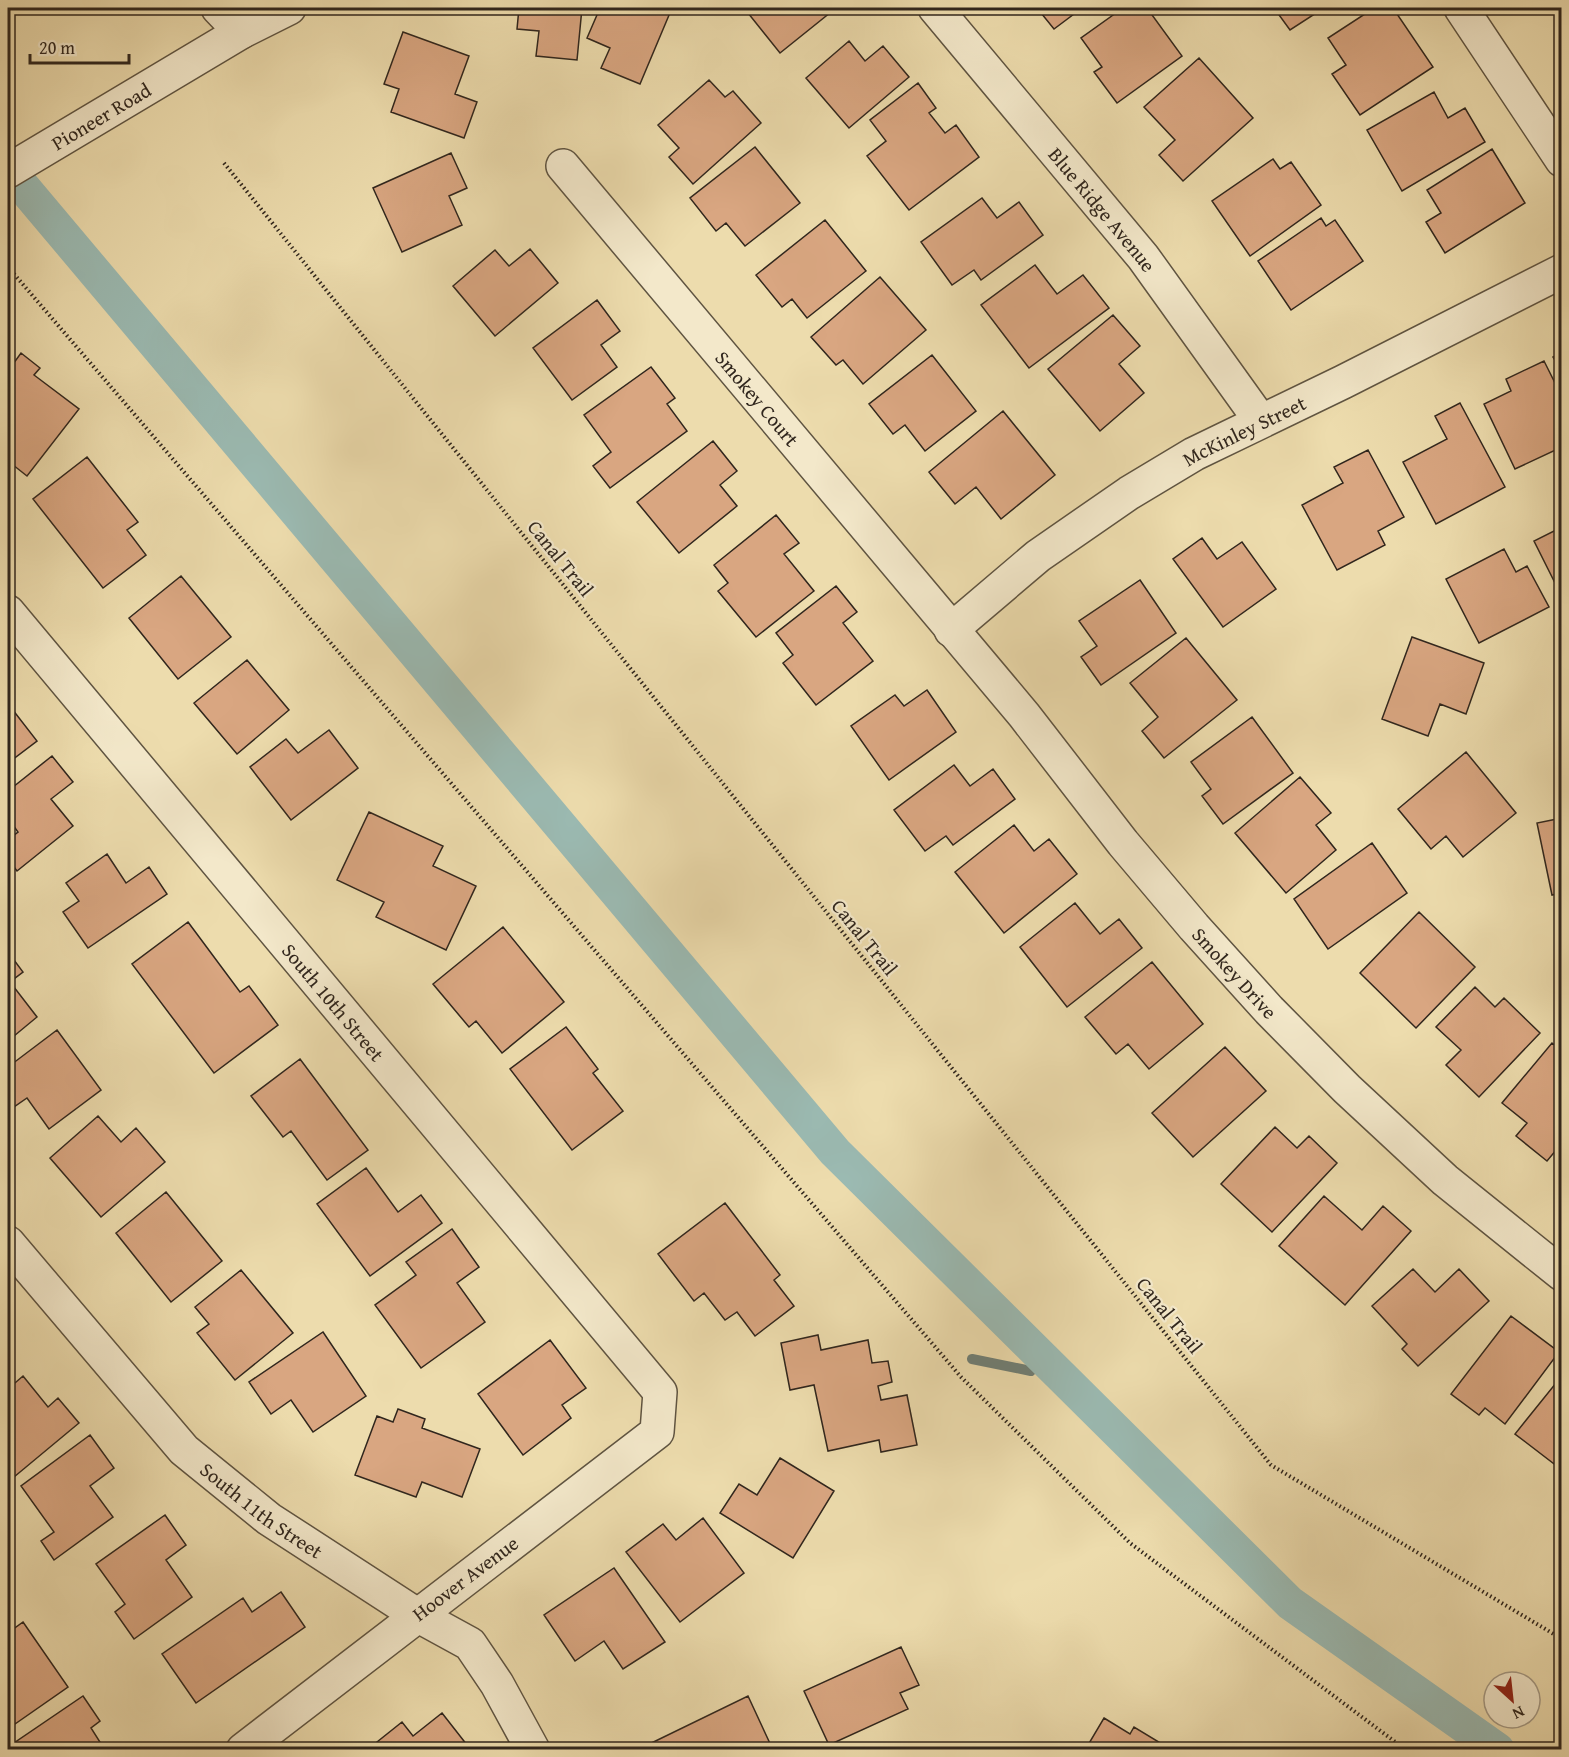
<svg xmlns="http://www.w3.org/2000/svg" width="1569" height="1757" viewBox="0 0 1569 1757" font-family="'Gentium Book Plus',serif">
  <rect width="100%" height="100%" fill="#eddcad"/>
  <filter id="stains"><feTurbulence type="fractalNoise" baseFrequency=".00333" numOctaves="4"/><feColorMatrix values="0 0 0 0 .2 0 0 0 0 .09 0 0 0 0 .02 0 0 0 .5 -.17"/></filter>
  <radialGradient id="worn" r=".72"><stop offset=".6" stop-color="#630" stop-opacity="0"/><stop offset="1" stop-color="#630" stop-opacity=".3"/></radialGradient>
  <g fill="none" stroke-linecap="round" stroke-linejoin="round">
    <!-- stream -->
    <path stroke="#707f76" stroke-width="10" d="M 972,1359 L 1031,1371"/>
    <!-- canal -->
    <path stroke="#9bbab2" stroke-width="34" d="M 8,169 L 835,1152 L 1290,1603 L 1498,1750"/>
  </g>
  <!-- building -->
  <path fill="#d9a681" stroke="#30261d" stroke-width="1.5" d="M 519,8 L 582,8 L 577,60 L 536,56 L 539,31 L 517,29 Z
    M 600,8 L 672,8 L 640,84 L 601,68 L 610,48 L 587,38 Z
    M 744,8 L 836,8 L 780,53 Z
    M 1037,8 L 1082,8 L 1054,29 Z
    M 1123,8 L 1147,8 L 1182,56 L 1117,103 L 1094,72 L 1102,67 L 1081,38 Z
    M 1274,8 L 1324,8 L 1290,30 Z
    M 1374,8 L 1393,8 L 1433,67 L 1360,115 L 1332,74 L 1346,65 L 1328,38 Z
    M 403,32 L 469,56 L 455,94 L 477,102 L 464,138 L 391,112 L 399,89 L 384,84 Z
    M 849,41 L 865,61 L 883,46 L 909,77 L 849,128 L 806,78 Z
    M 1199,58 L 1253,118 L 1183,181 L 1159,155 L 1175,140 L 1144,107 Z
    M 709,80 L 725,97 L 733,91 L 761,123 L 693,184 L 669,157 L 679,148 L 658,125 Z
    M 918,83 L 936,108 L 929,113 L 945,133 L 956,125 L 979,157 L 909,210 L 867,156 L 886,141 L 870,120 Z
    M 1434,92 L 1448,118 L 1465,108 L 1485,142 L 1402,191 L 1367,130 Z
    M 755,147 L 800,203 L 745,246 L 726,223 L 716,231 L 690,198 Z
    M 1492,149 L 1525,203 L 1445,253 L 1426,222 L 1441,213 L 1427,190 Z
    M 451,153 L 467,188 L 449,196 L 462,225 L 402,252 L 373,188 Z
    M 1273,159 L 1280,169 L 1291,162 L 1321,205 L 1250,256 L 1212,201 Z
    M 982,198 L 997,218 L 1019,202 L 1043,235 L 981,280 L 974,270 L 952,285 L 921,242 Z
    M 1321,218 L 1326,226 L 1335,220 L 1363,261 L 1291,310 L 1258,261 Z
    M 825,220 L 866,271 L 807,318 L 792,299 L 782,307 L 756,275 Z
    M 530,249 L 558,283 L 495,336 L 453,286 L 495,250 L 509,266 Z
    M 1035,265 L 1057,294 L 1083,275 L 1109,308 L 1029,368 L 981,305 Z
    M 880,277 L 926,330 L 863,384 L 843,360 L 836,365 L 811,337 Z
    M 597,300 L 620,331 L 601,345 L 617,367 L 572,400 L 533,348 Z
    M 1113,315 L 1140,346 L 1119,364 L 1144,393 L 1100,431 L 1048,369 Z
    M 1562,352 L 1562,372 L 1553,357 Z
    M 21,353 L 40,368 L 34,375 L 79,409 L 27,476 L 8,461 L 8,371 Z
    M 932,355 L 976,411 L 925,451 L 905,425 L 893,434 L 869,404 Z
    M 1544,361 L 1562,397 L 1562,447 L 1515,469 L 1484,404 L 1511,391 L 1506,379 Z
    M 651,367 L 675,398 L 667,404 L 687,431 L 610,488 L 593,466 L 611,452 L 584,415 Z
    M 1460,403 L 1505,487 L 1436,524 L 1403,462 L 1447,439 L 1435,416 Z
    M 1003,411 L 1055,475 L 1001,519 L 976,487 L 955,504 L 929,472 Z
    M 713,441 L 737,471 L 720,485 L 737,506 L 679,553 L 637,502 Z
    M 1368,450 L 1404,517 L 1378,531 L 1385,545 L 1337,570 L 1302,505 L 1343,483 L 1334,467 Z
    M 87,457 L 138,522 L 127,530 L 146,555 L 103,588 L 33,499 Z
    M 776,515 L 799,543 L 784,554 L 814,591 L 756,637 L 718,591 L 728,583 L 714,565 Z
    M 1562,527 L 1562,597 L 1534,541 Z
    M 1202,538 L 1217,559 L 1242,542 L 1276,589 L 1223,627 L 1173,559 Z
    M 1504,549 L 1516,572 L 1527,566 L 1549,607 L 1479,643 L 1446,579 Z
    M 181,576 L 231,637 L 178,679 L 129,618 Z
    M 1140,580 L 1176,633 L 1101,685 L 1081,657 L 1097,646 L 1079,621 Z
    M 836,586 L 857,612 L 843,623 L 873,661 L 816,705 L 783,663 L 793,655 L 776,633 Z
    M 1412,637 L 1484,663 L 1466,714 L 1440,704 L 1428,736 L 1382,719 Z
    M 1186,638 L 1237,700 L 1164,758 L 1142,731 L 1158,717 L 1130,683 Z
    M 247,660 L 289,710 L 237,754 L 194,703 Z
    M 927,690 L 956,732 L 889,780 L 851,726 L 895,695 L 904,706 Z
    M 9,705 L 37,741 L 8,763 L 8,706 Z
    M 1252,717 L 1293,773 L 1223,824 L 1202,796 L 1211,789 L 1191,762 Z
    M 329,730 L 358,768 L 291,820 L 250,767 L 286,739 L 298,753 Z
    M 1466,752 L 1516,813 L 1463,857 L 1446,836 L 1431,849 L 1398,809 Z
    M 52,756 L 73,782 L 51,799 L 73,826 L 17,871 L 8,859 L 8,840 L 18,832 L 8,818 L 8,791 Z
    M 954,765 L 970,786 L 993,769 L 1015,799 L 953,845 L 946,836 L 925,851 L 894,810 Z
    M 1300,777 L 1331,813 L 1316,825 L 1336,850 L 1286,893 L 1235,833 Z
    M 369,812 L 443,846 L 433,866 L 476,886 L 446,950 L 376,917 L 384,902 L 337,880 Z
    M 1562,818 L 1562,893 L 1552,895 L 1537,823 Z
    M 1014,825 L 1034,851 L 1049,839 L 1077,874 L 1004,933 L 955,872 Z
    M 1372,843 L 1407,893 L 1328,949 L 1294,899 Z
    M 107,854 L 126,883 L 149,867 L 167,894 L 88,948 L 63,912 L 79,901 L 66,883 Z
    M 1075,903 L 1100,934 L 1119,919 L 1142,948 L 1067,1007 L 1020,947 Z
    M 1419,912 L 1475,967 L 1416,1028 L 1360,973 Z
    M 188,922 L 240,992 L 249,986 L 278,1025 L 214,1073 L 132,964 Z
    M 503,927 L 564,1002 L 502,1053 L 476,1021 L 469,1027 L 433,984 Z
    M 8,952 L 23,972 L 10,982 L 37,1017 L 8,1041 Z
    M 1152,962 L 1203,1024 L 1149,1069 L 1128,1044 L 1116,1054 L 1085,1017 Z
    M 1475,987 L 1495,1007 L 1504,998 L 1540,1033 L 1479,1097 L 1446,1065 L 1461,1050 L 1436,1027 Z
    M 566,1027 L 598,1069 L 593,1073 L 623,1111 L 572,1150 L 510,1069 Z
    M 57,1030 L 101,1090 L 49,1129 L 27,1098 L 8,1111 L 8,1067 Z
    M 1552,1043 L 1562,1051 L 1562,1143 L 1547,1161 L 1516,1136 L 1527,1123 L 1502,1103 Z
    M 1225,1047 L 1266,1091 L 1193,1157 L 1152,1113 Z
    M 300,1059 L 368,1150 L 327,1180 L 291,1131 L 283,1137 L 251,1096 Z
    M 98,1116 L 121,1142 L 136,1128 L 165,1162 L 101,1217 L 50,1158 Z
    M 1275,1127 L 1297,1148 L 1309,1136 L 1337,1163 L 1272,1232 L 1221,1184 Z
    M 366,1168 L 398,1212 L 421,1195 L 442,1223 L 370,1276 L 317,1204 Z
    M 166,1192 L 222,1261 L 171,1302 L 116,1233 Z
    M 1324,1196 L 1362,1230 L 1383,1206 L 1411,1231 L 1345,1305 L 1279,1246 Z
    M 725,1203 L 780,1275 L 774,1280 L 794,1306 L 755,1336 L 737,1312 L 725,1320 L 704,1293 L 694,1301 L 658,1254 Z
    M 452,1229 L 479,1267 L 457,1283 L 485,1322 L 421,1368 L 375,1305 L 416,1275 L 406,1262 Z
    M 1413,1269 L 1435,1292 L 1459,1269 L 1489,1301 L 1418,1366 L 1402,1349 L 1407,1344 L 1372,1306 Z
    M 241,1270 L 293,1333 L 235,1380 L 197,1333 L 209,1324 L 195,1307 Z
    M 1511,1316 L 1559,1352 L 1505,1424 L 1485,1408 L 1479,1415 L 1451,1394 Z
    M 323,1332 L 366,1396 L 313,1432 L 291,1400 L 271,1414 L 249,1382 Z
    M 818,1335 L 821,1350 L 868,1340 L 872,1363 L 888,1361 L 892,1382 L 878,1386 L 881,1400 L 907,1395 L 917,1445 L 881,1452 L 879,1440 L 828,1451 L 814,1385 L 790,1390 L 781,1343 Z
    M 550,1340 L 586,1388 L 562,1405 L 571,1418 L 523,1455 L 478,1394 Z
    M 23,1376 L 48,1407 L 58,1398 L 79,1423 L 8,1482 L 8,1389 Z
    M 1556,1383 L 1562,1388 L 1562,1470 L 1515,1434 Z
    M 398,1409 L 425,1419 L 422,1428 L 480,1449 L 462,1497 L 422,1482 L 416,1497 L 355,1475 L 377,1416 L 393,1422 Z
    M 90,1435 L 114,1468 L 90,1486 L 113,1517 L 54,1560 L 41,1541 L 54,1532 L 21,1486 Z
    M 780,1458 L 834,1491 L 793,1558 L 720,1513 L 739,1484 L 757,1495 Z
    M 165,1515 L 186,1545 L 166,1560 L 192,1597 L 134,1639 L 115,1612 L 125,1604 L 96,1564 Z
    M 703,1518 L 744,1573 L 680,1622 L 626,1552 L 663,1524 L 676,1540 Z
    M 614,1568 L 665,1642 L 623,1669 L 604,1641 L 575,1661 L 544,1615 Z
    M 281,1592 L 305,1627 L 196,1703 L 162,1654 L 243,1598 L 252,1612 Z
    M 23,1622 L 68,1687 L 15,1724 L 8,1712 L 8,1633 Z
    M 901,1647 L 919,1685 L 900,1693 L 908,1709 L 829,1745 L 804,1691 Z
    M 83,1696 L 100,1721 L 91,1728 L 105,1750 L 14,1750 L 11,1745 Z
    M 748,1696 L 773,1750 L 637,1750 Z
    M 442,1713 L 471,1750 L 367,1750 L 402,1722 L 413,1736 Z
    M 1104,1718 L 1130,1734 L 1134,1727 L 1172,1750 L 1085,1750 Z"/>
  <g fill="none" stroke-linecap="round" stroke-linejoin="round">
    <!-- minor casing -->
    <g stroke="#5f5441" stroke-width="36">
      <g id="minor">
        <path d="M 218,8 L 241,32"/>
        <path id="s1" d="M 935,8 L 1143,257 L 1260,420"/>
        <path d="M 1461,8 L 1562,160"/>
        <path id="s2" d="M 563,166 L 1024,715 L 1123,843 L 1194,927 L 1269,1010 L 1347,1089 L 1445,1180 L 1562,1274"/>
        <path id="s3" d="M 8,171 L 241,32 L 289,8"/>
        <path id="s4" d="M 8,612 L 660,1392 L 657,1432 L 243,1750"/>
        <path id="s5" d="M 951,630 L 1038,556 L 1129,493 L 1194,454 L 1343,382 L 1562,271"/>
        <path id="s6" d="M 8,1243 L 184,1450 L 269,1519 L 417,1615 L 470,1644 L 497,1684 L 533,1750"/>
      </g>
    </g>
    <!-- path -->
    <path stroke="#30261d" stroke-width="4" stroke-dasharray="1.5 3" stroke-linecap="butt" d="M 224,163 L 1271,1465 L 1562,1639
      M 8,267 L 961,1377 L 1130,1543 L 1406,1750"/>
    <!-- minor -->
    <use href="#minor" stroke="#f3e8ca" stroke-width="33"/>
  </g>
  <g text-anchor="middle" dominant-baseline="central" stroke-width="4.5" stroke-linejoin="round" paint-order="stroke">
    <!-- street labels -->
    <g font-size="20" fill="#30261d" stroke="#f3e8ca">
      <text stroke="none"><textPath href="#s3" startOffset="108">Pioneer Road</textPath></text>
      <text stroke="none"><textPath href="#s1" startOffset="262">Blue Ridge Avenue</textPath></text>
      <text stroke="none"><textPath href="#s2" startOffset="303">Smokey Court</textPath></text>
      <text stroke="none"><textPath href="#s5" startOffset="356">McKinley Street</textPath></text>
      <text transform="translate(561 558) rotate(51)">Canal Trail</text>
      <text transform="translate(865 937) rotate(51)">Canal Trail</text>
      <text stroke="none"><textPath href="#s2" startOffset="1050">Smokey Drive</textPath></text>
      <text stroke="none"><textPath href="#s4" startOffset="508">South 10th Street</textPath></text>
      <text transform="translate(1170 1315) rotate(51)">Canal Trail</text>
      <text stroke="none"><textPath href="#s6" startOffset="370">South 11th Street</textPath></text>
      <text transform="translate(465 1578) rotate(-37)">Hoover Avenue</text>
    </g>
  </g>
  <!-- margin -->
  <rect width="1569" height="1757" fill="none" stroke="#eddcad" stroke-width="30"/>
  <rect x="9" y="9" width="1551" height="1739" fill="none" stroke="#30261d" stroke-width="3"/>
  <rect x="15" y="15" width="1539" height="1727" fill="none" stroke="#30261d" stroke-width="1.5"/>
  <!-- north arrow -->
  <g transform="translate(1512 1700) rotate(153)"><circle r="28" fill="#f3e8ca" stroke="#a59a85" stroke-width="1.5"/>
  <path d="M0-4.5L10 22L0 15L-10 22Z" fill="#8f2418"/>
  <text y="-9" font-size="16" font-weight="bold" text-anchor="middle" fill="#30261d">N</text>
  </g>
  <!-- scale -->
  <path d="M30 54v9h99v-9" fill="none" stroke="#30261d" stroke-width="3"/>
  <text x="39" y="54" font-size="18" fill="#30261d" stroke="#f3e8ca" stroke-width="4.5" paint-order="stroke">20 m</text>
  <rect width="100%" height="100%" filter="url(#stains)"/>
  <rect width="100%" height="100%" fill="url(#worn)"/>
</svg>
